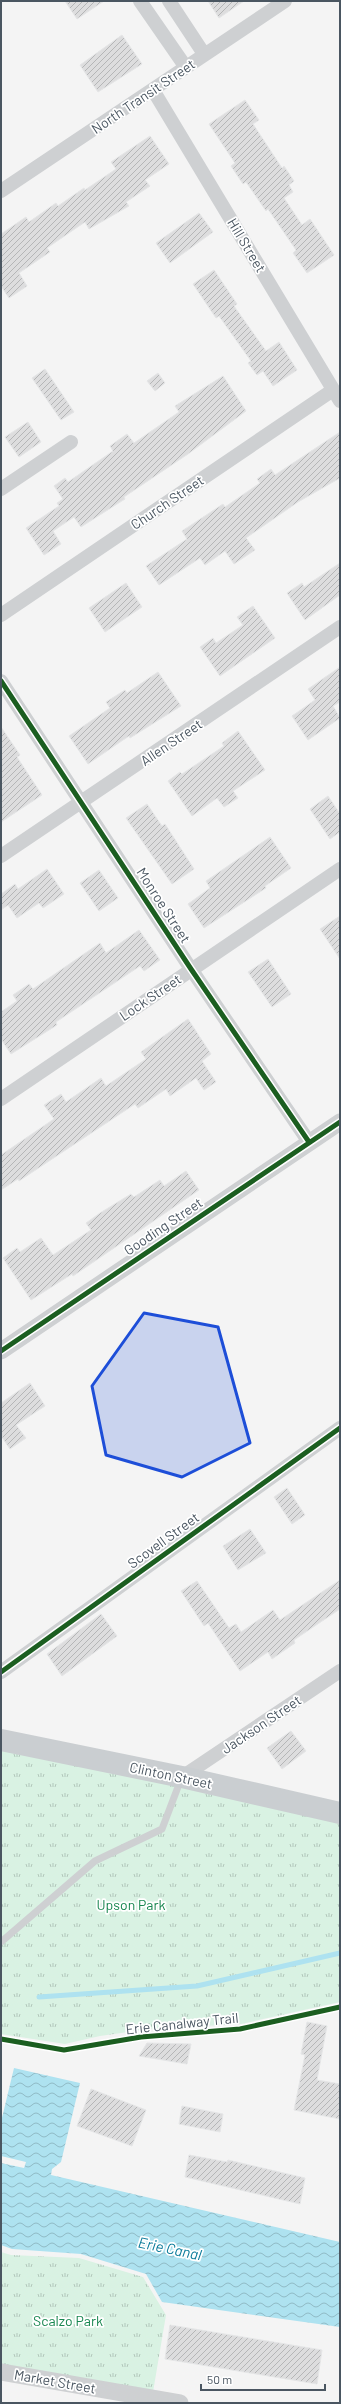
<svg xmlns="http://www.w3.org/2000/svg" width="341" height="2404" viewBox="0 0 341 2404" font-family="Barlow,sans-serif">
  <defs>
    <pattern id="park-tufts" width="24" height="20" patternUnits="userSpaceOnUse"><rect width="24" height="20" fill="#d9f2e3"/><path d="M3 7l-1-3M5 7V3M7 7l1-3M15 17l-1-3M17 17v-4M19 17l1-3" fill="none" stroke="#b2c7bb"/></pattern>
    <pattern id="water-waves" width="16" height="10" patternUnits="userSpaceOnUse"><rect width="16" height="10" fill="#aee2f0"/><path d="M0 5q4-4 8 0t8 0" fill="none" stroke="#90bac6"/></pattern>
    <pattern id="building-hatch" width="6" height="6" patternUnits="userSpaceOnUse"><rect width="6" height="6" fill="#ddddde"/><path d="M-1 1l2-2M0 6l6-6M5 7l2-2" fill="none" stroke="#b5b6b7"/></pattern>
  </defs>
  <rect width="100%" height="100%" fill="#f4f4f4"/>
  <!-- park -->
  <path fill="url(#park-tufts)" d="M 1,1747 L 340,1818 L 340,2002 L 241,2024 L 149,2029 L 100,2036 L 65,2044 L 1,2034 Z
    M 1,2252 L 11,2255 L 79,2258 L 143,2277 L 166,2315 L 152,2398 L 1,2370 Z"/>
  <!-- water -->
  <path fill="url(#water-waves)" d="M 14,2068 L 80,2083 L 61,2162 L 52,2169 L 51,2175 L 340,2242 L 340,2327 L 162,2302 L 146,2274 L 81,2254 L 12,2249 L 1,2245 L 1,2163 L 24,2168 L 26,2162 L 1,2156 L 1,2122 Z"/>
  <g fill="none" stroke-linecap="round" stroke-linejoin="round">
    <!-- stream -->
    <path stroke="#aee2f0" stroke-width="5" d="M 39,1997 L 197,1986 L 340,1953"/>
  </g>
  <!-- building -->
  <path fill="url(#building-hatch)" stroke="#e5e6e7" d="M 65,1 L 104,1 L 77,19 Z
    M 208,1 L 244,1 L 219,18 Z
    M 122,35 L 142,64 L 98,92 L 80,65 Z
    M 245,100 L 259,120 L 253,124 L 282,168 L 284,166 L 294,181 L 289,185 L 293,192 L 284,198 L 302,225 L 310,219 L 334,255 L 307,273 L 293,253 L 296,250 L 268,209 L 266,211 L 246,182 L 243,184 L 231,166 L 235,163 L 209,124 Z
    M 150,136 L 169,164 L 145,180 L 150,186 L 126,202 L 129,206 L 89,229 L 85,222 L 47,248 L 50,252 L 19,273 L 27,286 L 9,298 L 1,286 L 1,234 L 26,217 L 29,222 L 56,203 L 58,206 L 84,188 L 85,190 L 116,169 L 111,162 Z
    M 199,213 L 213,232 L 170,263 L 156,243 Z
    M 214,270 L 237,304 L 234,306 L 266,351 L 279,342 L 297,370 L 273,386 L 263,371 L 257,375 L 248,363 L 251,361 L 219,316 L 216,318 L 193,284 Z
    M 45,369 L 74,412 L 61,420 L 32,378 Z
    M 158,373 L 165,383 L 155,391 L 147,381 Z
    M 223,376 L 246,411 L 188,454 L 124,497 L 125,499 L 81,527 L 74,517 L 53,531 L 61,544 L 44,555 L 26,528 L 59,506 L 57,503 L 63,499 L 54,486 L 65,478 L 68,482 L 113,451 L 110,446 L 127,434 L 134,443 L 179,412 L 175,406 Z
    M 28,422 L 41,442 L 19,457 L 5,437 Z
    M 340,432 L 340,478 L 298,502 L 246,538 L 255,550 L 234,564 L 225,551 L 205,565 L 200,558 L 159,585 L 146,566 L 187,539 L 182,531 L 223,504 L 225,507 L 260,483 L 257,479 L 271,469 L 275,475 Z
    M 340,563 L 340,595 L 305,620 L 287,593 L 302,583 L 304,587 Z
    M 126,583 L 142,607 L 105,632 L 89,608 Z
    M 253,606 L 275,638 L 220,676 L 200,647 L 213,638 L 216,643 L 243,625 L 237,617 Z
    M 340,667 L 340,702 L 333,706 L 340,718 L 308,740 L 292,716 L 315,700 L 308,689 Z
    M 158,672 L 181,706 L 130,738 L 129,736 L 88,764 L 69,736 L 110,708 L 106,702 L 125,690 L 127,693 Z
    M 1,727 L 20,755 L 17,757 L 42,795 L 1,822 Z
    M 238,731 L 265,770 L 233,791 L 238,798 L 224,807 L 217,798 L 192,816 L 168,781 L 180,772 L 182,774 L 224,746 L 222,743 Z
    M 328,796 L 340,814 L 340,832 L 330,839 L 310,809 Z
    M 147,804 L 162,826 L 165,824 L 194,869 L 172,884 L 126,818 Z
    M 270,837 L 291,868 L 265,886 L 266,888 L 204,928 L 188,904 L 210,888 L 206,881 Z
    M 47,869 L 64,894 L 43,908 L 39,903 L 17,918 L 8,905 L 1,910 L 1,894 L 15,884 L 18,889 Z
    M 99,870 L 118,898 L 99,911 L 80,883 Z
    M 340,916 L 340,959 L 320,929 Z
    M 139,930 L 160,960 L 144,971 L 140,966 L 56,1022 L 57,1025 L 11,1054 L 1,1039 L 1,1012 L 17,1001 L 13,995 L 29,984 L 33,989 L 100,943 L 106,953 Z
    M 268,959 L 291,994 L 272,1007 L 248,972 Z
    M 188,1019 L 211,1054 L 202,1061 L 216,1082 L 204,1090 L 196,1078 L 170,1096 L 166,1089 L 138,1108 L 135,1104 L 19,1181 L 18,1179 L 1,1190 L 1,1155 L 54,1119 L 44,1105 L 61,1094 L 66,1102 L 101,1078 L 106,1086 L 146,1059 L 141,1052 Z
    M 186,1171 L 199,1190 L 73,1276 L 72,1274 L 31,1300 L 3,1258 L 17,1248 L 20,1252 L 41,1238 L 53,1255 L 91,1230 L 86,1223 L 100,1213 L 131,1194 L 134,1197 L 160,1180 L 164,1186 Z
    M 30,1383 L 45,1406 L 16,1425 L 26,1438 L 10,1449 L 1,1436 L 1,1403 Z
    M 287,1488 L 305,1515 L 292,1524 L 274,1497 Z
    M 250,1529 L 266,1553 L 238,1570 L 223,1546 Z
    M 340,1580 L 340,1609 L 294,1640 L 295,1643 L 272,1659 L 268,1652 L 240,1671 L 208,1623 L 204,1626 L 181,1591 L 197,1581 L 229,1628 L 236,1624 L 241,1632 L 273,1610 L 280,1620 Z
    M 101,1614 L 117,1636 L 62,1676 L 47,1654 Z
    M 291,1731 L 306,1751 L 282,1769 L 267,1748 Z
    M 307,2022 L 327,2026 L 317,2080 L 340,2084 L 340,2119 L 294,2110 L 305,2055 L 301,2054 Z
    M 147,2043 L 191,2044 L 187,2064 L 139,2056 Z
    M 91,2089 L 146,2110 L 132,2146 L 77,2126 Z
    M 182,2106 L 223,2114 L 220,2132 L 179,2124 Z
    M 189,2155 L 227,2162 L 228,2160 L 305,2178 L 300,2204 L 185,2177 Z
    M 170,2325 L 322,2350 L 317,2384 L 165,2359 Z"/>
  <g fill="none" stroke-linecap="round" stroke-linejoin="round">
    <!-- service -->
    <path stroke="#ced0d2" stroke-width="7" d="M 1,1942 L 95,1861 L 162,1829 L 181,1779"/>
    <!-- minor -->
    <path stroke="#ced0d2" stroke-width="14" d="M 140,1 L 185,66
      M 169,1 L 204,54
      M 153,90 L 340,401
      M 1,191 L 285,1
      M 1,489 L 71,442
      M 1,615 L 333,390
      M 1,681 L 191,969 L 309,1142
      M 1,856 L 340,627
      M 1,1099 L 340,869
      M 1,1672 L 340,1428
      M 182,1777 L 340,1671"/>
    <!-- tertiary -->
    <path stroke="#ced0d2" stroke-width="17" d="M 1,1351 L 340,1122
      M 1,2372 L 180,2403"/>
    <!-- primary -->
    <path stroke="#caced1" stroke-width="22" d="M 1,1740 L 182,1777 L 340,1813"/>
    <!-- cycleway casing -->
    <g stroke="#fff" stroke-width="8">
      <path id="cycleway" d="M 1,681 L 191,969 L 309,1142
        M 1,1351 L 340,1122
        M 1,1672 L 340,1428
        M 1,2039 L 64,2050 L 141,2037 L 240,2029 L 340,2007"/>
    </g>
    <!-- cycleway -->
    <use href="#cycleway" stroke="#1b5e20" stroke-width="5"/>
  </g>
  <!-- marked area -->
  <path fill="#1d4ed8" fill-opacity="0.2" stroke="#1d4ed8" stroke-width="3" stroke-linejoin="round" d="M 144,1313 L 218,1327 L 250,1443 L 182,1477 L 106,1455 L 92,1386 Z"/>
  <g text-anchor="middle" dominant-baseline="central" stroke-width="3.5" stroke-linejoin="round" paint-order="stroke">
    <!-- street labels -->
    <g font-size="14" fill="#4a5661" stroke="#fff">
      <text transform="translate(143 96) rotate(-34)">North Transit Street</text>
      <text transform="translate(247 245) rotate(59)">Hill Street</text>
      <text transform="translate(167 502) rotate(-34)">Church Street</text>
      <text transform="translate(171 742) rotate(-34)">Allen Street</text>
      <text transform="translate(164 905) rotate(57)">Monroe Street</text>
      <text transform="translate(150 997) rotate(-34)">Lock Street</text>
      <text transform="translate(163 1226) rotate(-34)">Gooding Street</text>
      <text transform="translate(163 1540) rotate(-36)">Scovell Street</text>
      <text transform="translate(261 1724) rotate(-34)">Jackson Street</text>
      <text transform="translate(171 1775) rotate(12)">Clinton Street</text>
      <text transform="translate(182 2023) rotate(-6)">Erie Canalway Trail</text>
      <text transform="translate(55 2381) rotate(10)">Market Street</text>
    </g>
    <!-- park labels -->
    <g font-size="14" fill="#17864f" stroke="#fff">
      <text x="131" y="1904">Upson Park</text>
      <text x="68" y="2320">Scalzo Park</text>
    </g>
    <!-- water labels -->
    <g font-size="15" font-style="italic" fill="#0c7c9b" stroke="#fff">
      <text transform="translate(170 2248) rotate(12)">Erie Canal</text>
    </g>
  </g>
  <!-- border -->
  <rect width="341" height="2404" fill="none" stroke="#4a5661" stroke-width="4"/>
  <!-- scale -->
  <path d="M201 2384v6h124v-6" fill="none" stroke="#4a5661" stroke-width="2"/>
  <text x="207" y="2384" font-size="12" fill="#4a5661" stroke="#ffffff" stroke-width="3" paint-order="stroke">50 m</text>
</svg>
